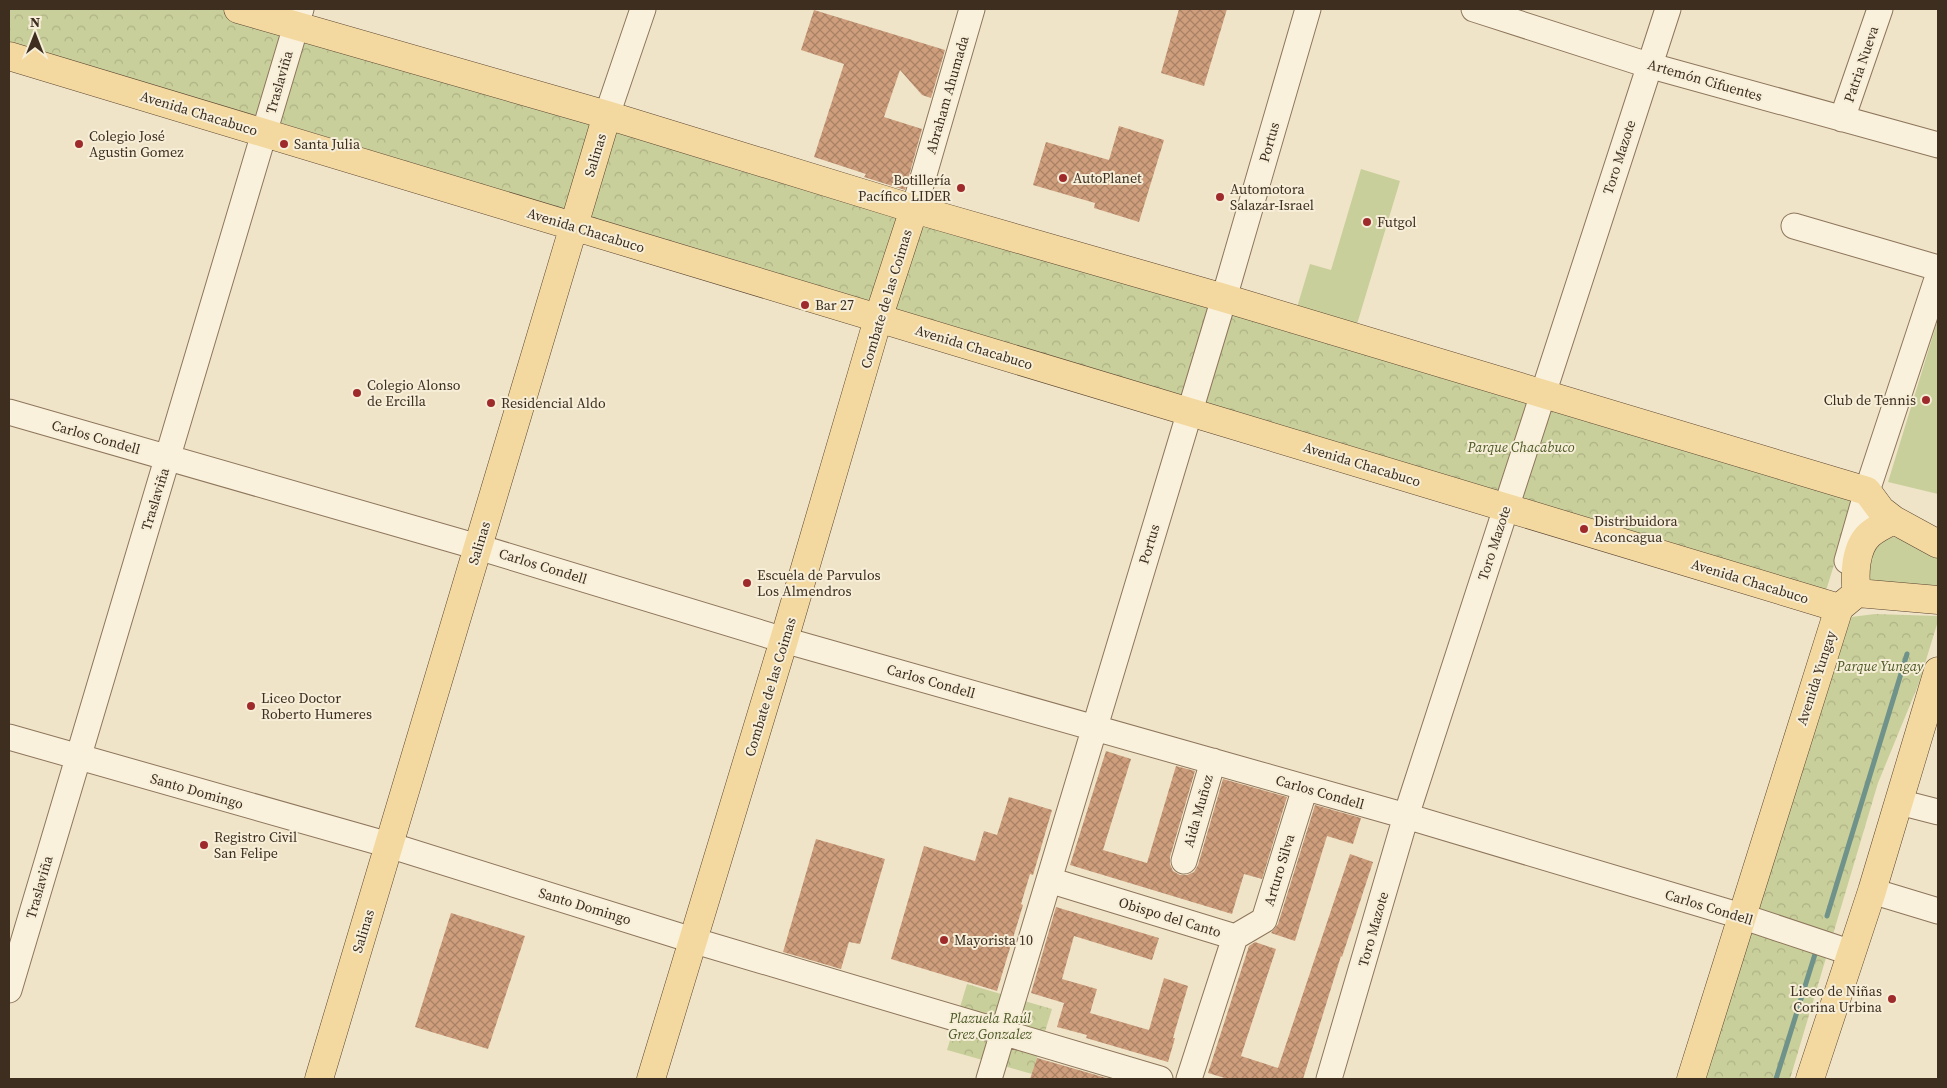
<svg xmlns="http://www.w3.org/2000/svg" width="1947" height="1088" viewBox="0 0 1947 1088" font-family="'Source Serif 4',serif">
  <defs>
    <pattern id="park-crowns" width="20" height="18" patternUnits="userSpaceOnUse" patternTransform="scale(1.25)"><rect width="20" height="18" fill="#c9cf9b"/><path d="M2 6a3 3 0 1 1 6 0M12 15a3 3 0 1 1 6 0" fill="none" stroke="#aeb285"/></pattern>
    <pattern id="building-cross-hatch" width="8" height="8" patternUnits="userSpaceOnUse" patternTransform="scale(1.25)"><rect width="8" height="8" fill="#cf9f7d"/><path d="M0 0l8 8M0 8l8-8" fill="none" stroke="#a98266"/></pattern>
  </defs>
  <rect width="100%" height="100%" fill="#f0e4c8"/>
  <!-- grass -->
  <path fill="#c9cf9b" d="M 1361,169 L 1400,181 L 1355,331 L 1295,314 L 1310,264 L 1331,270 Z
    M 1938,319 L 1938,494 L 1888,482 Z
    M 1893,537 L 1922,544 L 1938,554 L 1938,593 L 1869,591 L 1869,551 L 1877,539 Z"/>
  <!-- park -->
  <path fill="url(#park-crowns)" d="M 9,9 L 220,9 L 295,30 L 740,171 L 1139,284 L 1854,500 L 1825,594 L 268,119 L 9,45 Z
    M 1875,614 L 1938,616 L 1938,621 L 1919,683 L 1878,783 L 1790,1079 L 1703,1079 L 1851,617 Z
    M 967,984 L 1052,1009 L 1032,1074 L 947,1050 Z"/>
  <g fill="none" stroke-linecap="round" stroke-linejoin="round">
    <!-- stream -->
    <path stroke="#6f938a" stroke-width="5" d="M 1827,916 L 1907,654
      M 1776,1079 L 1816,951"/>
  </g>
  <!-- building -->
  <path fill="url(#building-cross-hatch)" d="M 1179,9 L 1227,9 L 1204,86 L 1161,73 Z
    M 814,10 L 945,50 L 931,98 L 922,95 L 900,70 L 884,117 L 922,129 L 905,190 L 864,177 L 866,174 L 814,157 L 844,64 L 801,50 Z
    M 1119,126 L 1164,140 L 1139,222 L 1094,208 L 1095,203 L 1033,185 L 1046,142 L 1109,160 Z
    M 1106,751 L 1131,759 L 1103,850 L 1147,863 L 1176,766 L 1195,771 L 1170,857 L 1170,864 L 1173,871 L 1180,875 L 1187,875 L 1194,872 L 1198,865 L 1223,779 L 1287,797 L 1262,879 L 1244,874 L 1232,914 L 1070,865 Z
    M 1009,797 L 1052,810 L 1033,875 L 1030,874 L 1021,904 L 1023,905 L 997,991 L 891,959 L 924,846 L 975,861 L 984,831 L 997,835 Z
    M 1315,805 L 1361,818 L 1353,844 L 1327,836 L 1295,941 L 1271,933 L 1278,924 Z
    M 816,839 L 885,859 L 860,944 L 849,942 L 841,969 L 783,952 Z
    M 1350,854 L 1373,862 L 1342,957 L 1341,956 L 1303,1079 L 1228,1079 L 1208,1073 L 1249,946 L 1255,942 L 1276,949 L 1241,1056 L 1278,1068 Z
    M 1056,907 L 1159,938 L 1152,960 L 1074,936 L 1062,979 L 1097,989 L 1090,1013 L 1149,1030 L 1164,978 L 1188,986 L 1173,1038 L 1175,1038 L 1168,1062 L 1086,1038 L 1087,1035 L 1057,1027 L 1064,1003 L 1031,993 Z
    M 451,913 L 525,936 L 488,1049 L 415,1027 Z
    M 1037,1058 L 1110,1079 L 1030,1079 Z"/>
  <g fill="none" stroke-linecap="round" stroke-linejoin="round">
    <!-- minor casing -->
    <g stroke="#8d765c" stroke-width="27">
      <path id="minor" d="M 1474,9 L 1648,65 L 1938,145
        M 607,115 L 643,9
        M 1842,119 L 1880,9
        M 914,209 L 972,9
        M 1794,226 L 1938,268
        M 9,412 L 478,547 L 784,640 L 1406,816 L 1741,916 L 1852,953
        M 1847,561 L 1867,491 L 1938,276
        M 9,737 L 389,845 L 692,940 L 1160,1079
        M 1899,802 L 1938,812
        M 1184,861 L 1213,761
        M 1049,880 L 1235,937 L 1189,1079
        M 1872,891 L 1938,911
        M 1235,937 L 1264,920 L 1305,788
        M 9,990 L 301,9
        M 989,1079 L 1224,298 L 1308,9
        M 1329,1079 L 1406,816 L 1668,9"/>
    </g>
    <!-- major casing -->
    <g stroke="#5b4430" stroke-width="29">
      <path id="major" d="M 238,9 L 607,115 L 914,209 L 1224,298 L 1867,491 L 1881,510 L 1894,520 L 1938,544
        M 9,56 L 1839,608
        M 1857,593 C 1854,575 1855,547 1870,534 C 1877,528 1886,524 1894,520
        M 1839,608 L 1857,593 L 1938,600
        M 319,1079 L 607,115
        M 651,1079 L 784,640 L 878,319 L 914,209
        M 1691,1079 L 1839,608
        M 1810,1079 L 1872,891 L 1938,671"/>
    </g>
    <!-- minor -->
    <use href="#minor" stroke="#faf1dc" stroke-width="25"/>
    <!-- major -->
    <use href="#major" stroke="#f3d9a0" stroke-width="28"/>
  </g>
  <!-- markers -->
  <g fill="#9e2a2b" stroke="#f7eed8" stroke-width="2">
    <circle cx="79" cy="144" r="5"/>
    <circle cx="284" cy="144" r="5"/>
    <circle cx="1063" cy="178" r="5"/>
    <circle cx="961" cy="188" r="5"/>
    <circle cx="1220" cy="197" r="5"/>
    <circle cx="1367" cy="222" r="5"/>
    <circle cx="805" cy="305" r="5"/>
    <circle cx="357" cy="393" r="5"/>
    <circle cx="1926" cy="400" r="5"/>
    <circle cx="491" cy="403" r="5"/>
    <circle cx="1584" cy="529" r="5"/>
    <circle cx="747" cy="583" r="5"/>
    <circle cx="251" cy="706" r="5"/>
    <circle cx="204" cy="845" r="5"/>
    <circle cx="944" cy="940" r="5"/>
    <circle cx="1892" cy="999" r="5"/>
  </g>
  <g text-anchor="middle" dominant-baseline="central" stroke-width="4" stroke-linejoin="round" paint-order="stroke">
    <!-- street labels -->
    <g font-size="14" fill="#3d2e20" stroke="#f7eed8">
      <text transform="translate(1861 64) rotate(-71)">Patria Nueva</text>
      <text transform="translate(1705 80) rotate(16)">Artemón Cifuentes</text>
      <text transform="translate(279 82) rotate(-74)">Traslaviña</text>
      <text transform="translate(947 95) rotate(-74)">Abraham Ahumada</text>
      <text transform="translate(199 113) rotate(17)">Avenida Chacabuco</text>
      <text transform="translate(1269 142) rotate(-74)">Portus</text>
      <text transform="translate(595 155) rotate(-73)">Salinas</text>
      <text transform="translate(1619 157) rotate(-72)">Toro Mazote</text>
      <text transform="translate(586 230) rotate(17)">Avenida Chacabuco</text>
      <text transform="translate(886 299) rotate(-73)">Combate de las Coimas</text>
      <text transform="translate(974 347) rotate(17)">Avenida Chacabuco</text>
      <text transform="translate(96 437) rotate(16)">Carlos Condell</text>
      <text transform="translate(1362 464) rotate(17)">Avenida Chacabuco</text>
      <text transform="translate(155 499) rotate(-73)">Traslaviña</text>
      <text transform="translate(479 543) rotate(-73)">Salinas</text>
      <text transform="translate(1494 543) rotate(-72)">Toro Mazote</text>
      <text transform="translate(1149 544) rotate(-73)">Portus</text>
      <text transform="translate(543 566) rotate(17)">Carlos Condell</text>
      <text transform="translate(1750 581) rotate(17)">Avenida Chacabuco</text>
      <text transform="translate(1816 678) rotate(-72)">Avenida Yungay</text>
      <text transform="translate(931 681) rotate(16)">Carlos Condell</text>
      <text transform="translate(770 687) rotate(-73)">Combate de las Coimas</text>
      <text transform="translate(197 791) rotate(16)">Santo Domingo</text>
      <text transform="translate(1320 792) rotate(16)">Carlos Condell</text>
      <text transform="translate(1198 811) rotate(-74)">Aida Muñoz</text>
      <text transform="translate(1279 870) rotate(-73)">Arturo Silva</text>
      <text transform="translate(39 887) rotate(-74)">Traslaviña</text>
      <text transform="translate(585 906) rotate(17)">Santo Domingo</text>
      <text transform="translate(1709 907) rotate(17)">Carlos Condell</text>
      <text transform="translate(1170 917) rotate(17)">Obispo del Canto</text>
      <text transform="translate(1373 929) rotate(-74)">Toro Mazote</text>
      <text transform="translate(363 931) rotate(-73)">Salinas</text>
    </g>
    <!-- poi labels -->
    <g font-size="14" fill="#3d2e20" stroke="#f7eed8" text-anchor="start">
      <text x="89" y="136">Colegio José<tspan x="89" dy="16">Agustin Gomez</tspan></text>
      <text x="294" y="144">Santa Julia</text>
      <text x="1073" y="178">AutoPlanet</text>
      <text x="951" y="180" text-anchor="end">Botillería<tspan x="951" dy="16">Pacífico LIDER</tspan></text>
      <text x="1230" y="189">Automotora<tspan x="1230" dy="16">Salazar-Israel</tspan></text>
      <text x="1377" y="222">Futgol</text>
      <text x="815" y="305">Bar 27</text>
      <text x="367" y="385">Colegio Alonso<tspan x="367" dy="16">de Ercilla</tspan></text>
      <text x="1916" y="400" text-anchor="end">Club de Tennis</text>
      <text x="501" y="403">Residencial Aldo</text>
      <text x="1594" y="521">Distribuidora<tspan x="1594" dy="16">Aconcagua</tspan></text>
      <text x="757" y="575">Escuela de Parvulos<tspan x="757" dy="16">Los Almendros</tspan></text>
      <text x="261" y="698">Liceo Doctor<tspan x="261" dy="16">Roberto Humeres</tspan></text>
      <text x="214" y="837">Registro Civil<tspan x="214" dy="16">San Felipe</tspan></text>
      <text x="954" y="940">Mayorista 10</text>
      <text x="1882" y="991" text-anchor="end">Liceo de Niñas<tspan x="1882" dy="16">Corina Urbina</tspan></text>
    </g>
    <!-- park labels -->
    <g font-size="14" font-style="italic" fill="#4d5a26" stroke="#f7eed8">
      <text x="1521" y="447">Parque Chacabuco</text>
      <text x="1880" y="666">Parque Yungay</text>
      <text x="990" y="1018">Plazuela Raúl<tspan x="990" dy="16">Grez Gonzalez</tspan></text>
    </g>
  </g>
  <!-- border -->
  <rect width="1947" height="1088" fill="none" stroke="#3d2e20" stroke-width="20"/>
  <!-- north arrow -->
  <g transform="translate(35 35)" stroke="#f7eed8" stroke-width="4" paint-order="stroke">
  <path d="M0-4L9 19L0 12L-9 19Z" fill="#3d2e20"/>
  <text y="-8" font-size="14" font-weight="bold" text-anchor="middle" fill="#3d2e20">N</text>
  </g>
</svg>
